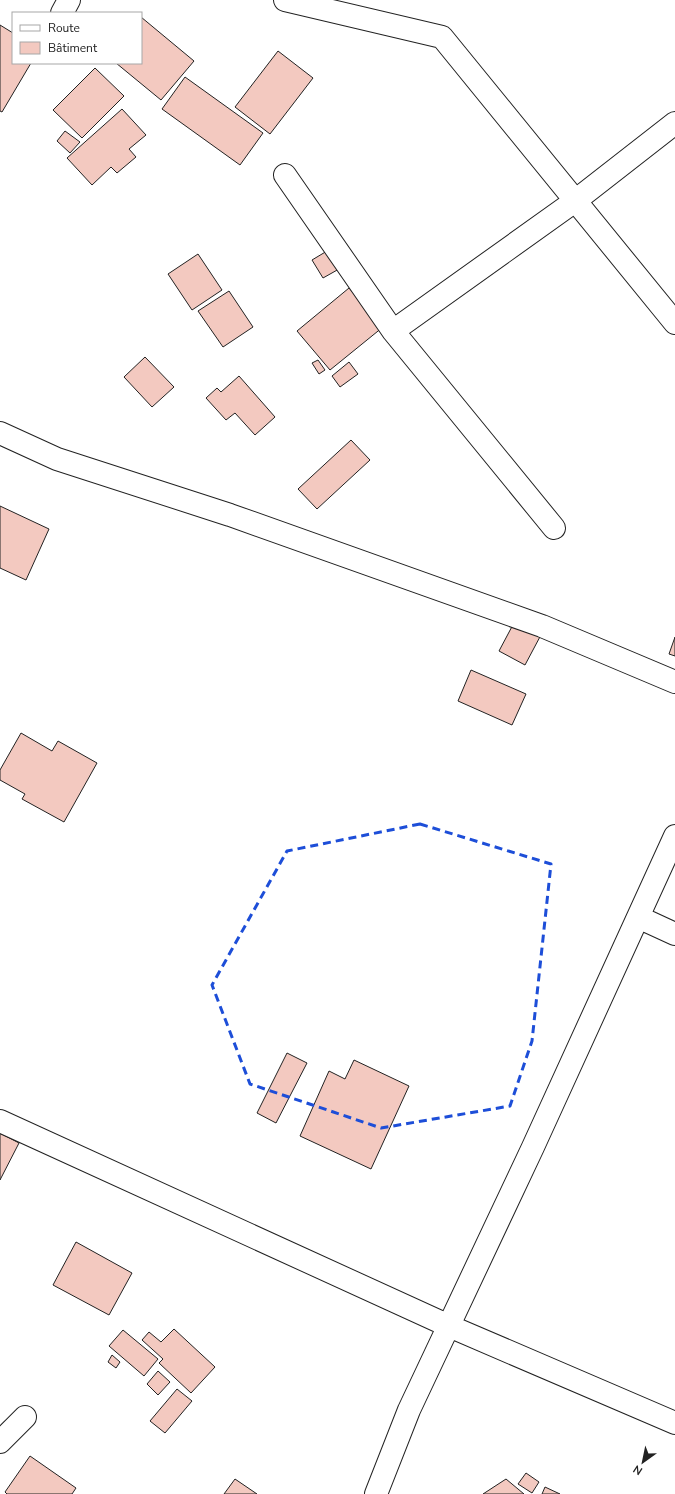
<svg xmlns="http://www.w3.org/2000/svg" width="675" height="1494" viewBox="0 0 675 1494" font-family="'Nunito Sans',sans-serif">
  <rect width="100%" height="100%" fill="#fff"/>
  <!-- building -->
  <path fill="#f3c9c0" stroke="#222" d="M 141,17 L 194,61 L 161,100 L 116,63 L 141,63 Z
    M 0,25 L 13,33 L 13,63 L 31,63 L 2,112 L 0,111 Z
    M 278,51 L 313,78 L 270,134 L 235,107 Z
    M 95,68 L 124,96 L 82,138 L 53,110 Z
    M 185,77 L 263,133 L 240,165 L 162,109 Z
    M 122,109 L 146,135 L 129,149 L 136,157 L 117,173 L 111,167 L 92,185 L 67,158 Z
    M 65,131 L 80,142 L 70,153 L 57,141 Z
    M 327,251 L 339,269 L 323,278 L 312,260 Z
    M 198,254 L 222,290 L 192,310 L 168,274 Z
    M 349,288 L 383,327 L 330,370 L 297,331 Z
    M 229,291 L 253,327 L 223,347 L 198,311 Z
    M 145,357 L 174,387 L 152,407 L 124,377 Z
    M 318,360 L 325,370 L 319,374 L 312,363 Z
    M 349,362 L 358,374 L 340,387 L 332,376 Z
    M 239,376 L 275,417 L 255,435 L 235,413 L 226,420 L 206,398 L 217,388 L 221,392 Z
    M 351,440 L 370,460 L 317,509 L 298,489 Z
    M 0,506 L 49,529 L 26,580 L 0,568 Z
    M 516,619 L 542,633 L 525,665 L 499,651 Z
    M 675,637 L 675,656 L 669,654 Z
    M 471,670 L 526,694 L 512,725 L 458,701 Z
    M 21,733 L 52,751 L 58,741 L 97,763 L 64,822 L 22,799 L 25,794 L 0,780 L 0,770 Z
    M 287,1053 L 307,1063 L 276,1123 L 257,1113 Z
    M 354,1060 L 409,1086 L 371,1169 L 300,1136 L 329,1071 L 345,1079 Z
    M 0,1133 L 19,1143 L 0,1180 Z
    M 76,1242 L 132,1273 L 109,1315 L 53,1285 Z
    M 174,1329 L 215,1367 L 191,1393 L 159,1363 L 163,1359 L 142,1340 L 149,1332 L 161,1342 Z
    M 123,1330 L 158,1359 L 144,1376 L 109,1346 Z
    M 112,1355 L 120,1362 L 116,1368 L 108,1362 Z
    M 158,1371 L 170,1382 L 158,1395 L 147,1384 Z
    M 177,1389 L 192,1401 L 165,1433 L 150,1421 Z
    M 30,1456 L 76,1488 L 72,1494 L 7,1494 L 5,1492 Z
    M 526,1473 L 539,1482 L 532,1493 L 518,1484 Z
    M 235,1479 L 257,1494 L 224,1494 Z
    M 506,1479 L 524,1494 L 483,1494 Z
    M 545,1487 L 560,1494 L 542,1494 Z"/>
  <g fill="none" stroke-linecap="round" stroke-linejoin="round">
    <!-- street casing -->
    <g stroke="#222" stroke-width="24">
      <path id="street" d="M 285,0 L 442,37 L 675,323
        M 62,13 L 69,0
        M 285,175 L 393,331 L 554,528
        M 393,331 L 575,201 L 675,123
        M 0,433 L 57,459 L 230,515 L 542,626 L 675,682
        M 638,917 L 675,934
        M 0,1121 L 449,1326 L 675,1423
        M 0,1442 L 25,1417
        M 376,1494 L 409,1410 L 533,1147 L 675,836"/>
    </g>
    <!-- street -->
    <use href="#street" stroke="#fff" stroke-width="22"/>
  </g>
  <!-- marked area -->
  <path fill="none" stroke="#1d4ed8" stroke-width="3" stroke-dasharray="8 5" stroke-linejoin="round" d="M 420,824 L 551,864 L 532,1041 L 510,1106 L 381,1128 L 250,1084 L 212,985 L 287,851 Z"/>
  <!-- legend -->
  <rect x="12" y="12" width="130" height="52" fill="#ffffff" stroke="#a7a7a7"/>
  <rect x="20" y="25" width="20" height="6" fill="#ffffff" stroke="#a7a7a7"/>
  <text x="48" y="32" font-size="12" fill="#222222">Route</text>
  <rect x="20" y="42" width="20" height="12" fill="#f3c9c0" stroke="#a7a7a7"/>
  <text x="48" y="52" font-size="12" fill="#222222">Bâtiment</text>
  <!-- north arrow -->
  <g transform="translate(643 1462) rotate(213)" stroke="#ffffff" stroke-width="3" paint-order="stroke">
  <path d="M0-3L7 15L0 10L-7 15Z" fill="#222222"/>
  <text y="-6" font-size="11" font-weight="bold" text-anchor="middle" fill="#222222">N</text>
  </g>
</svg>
